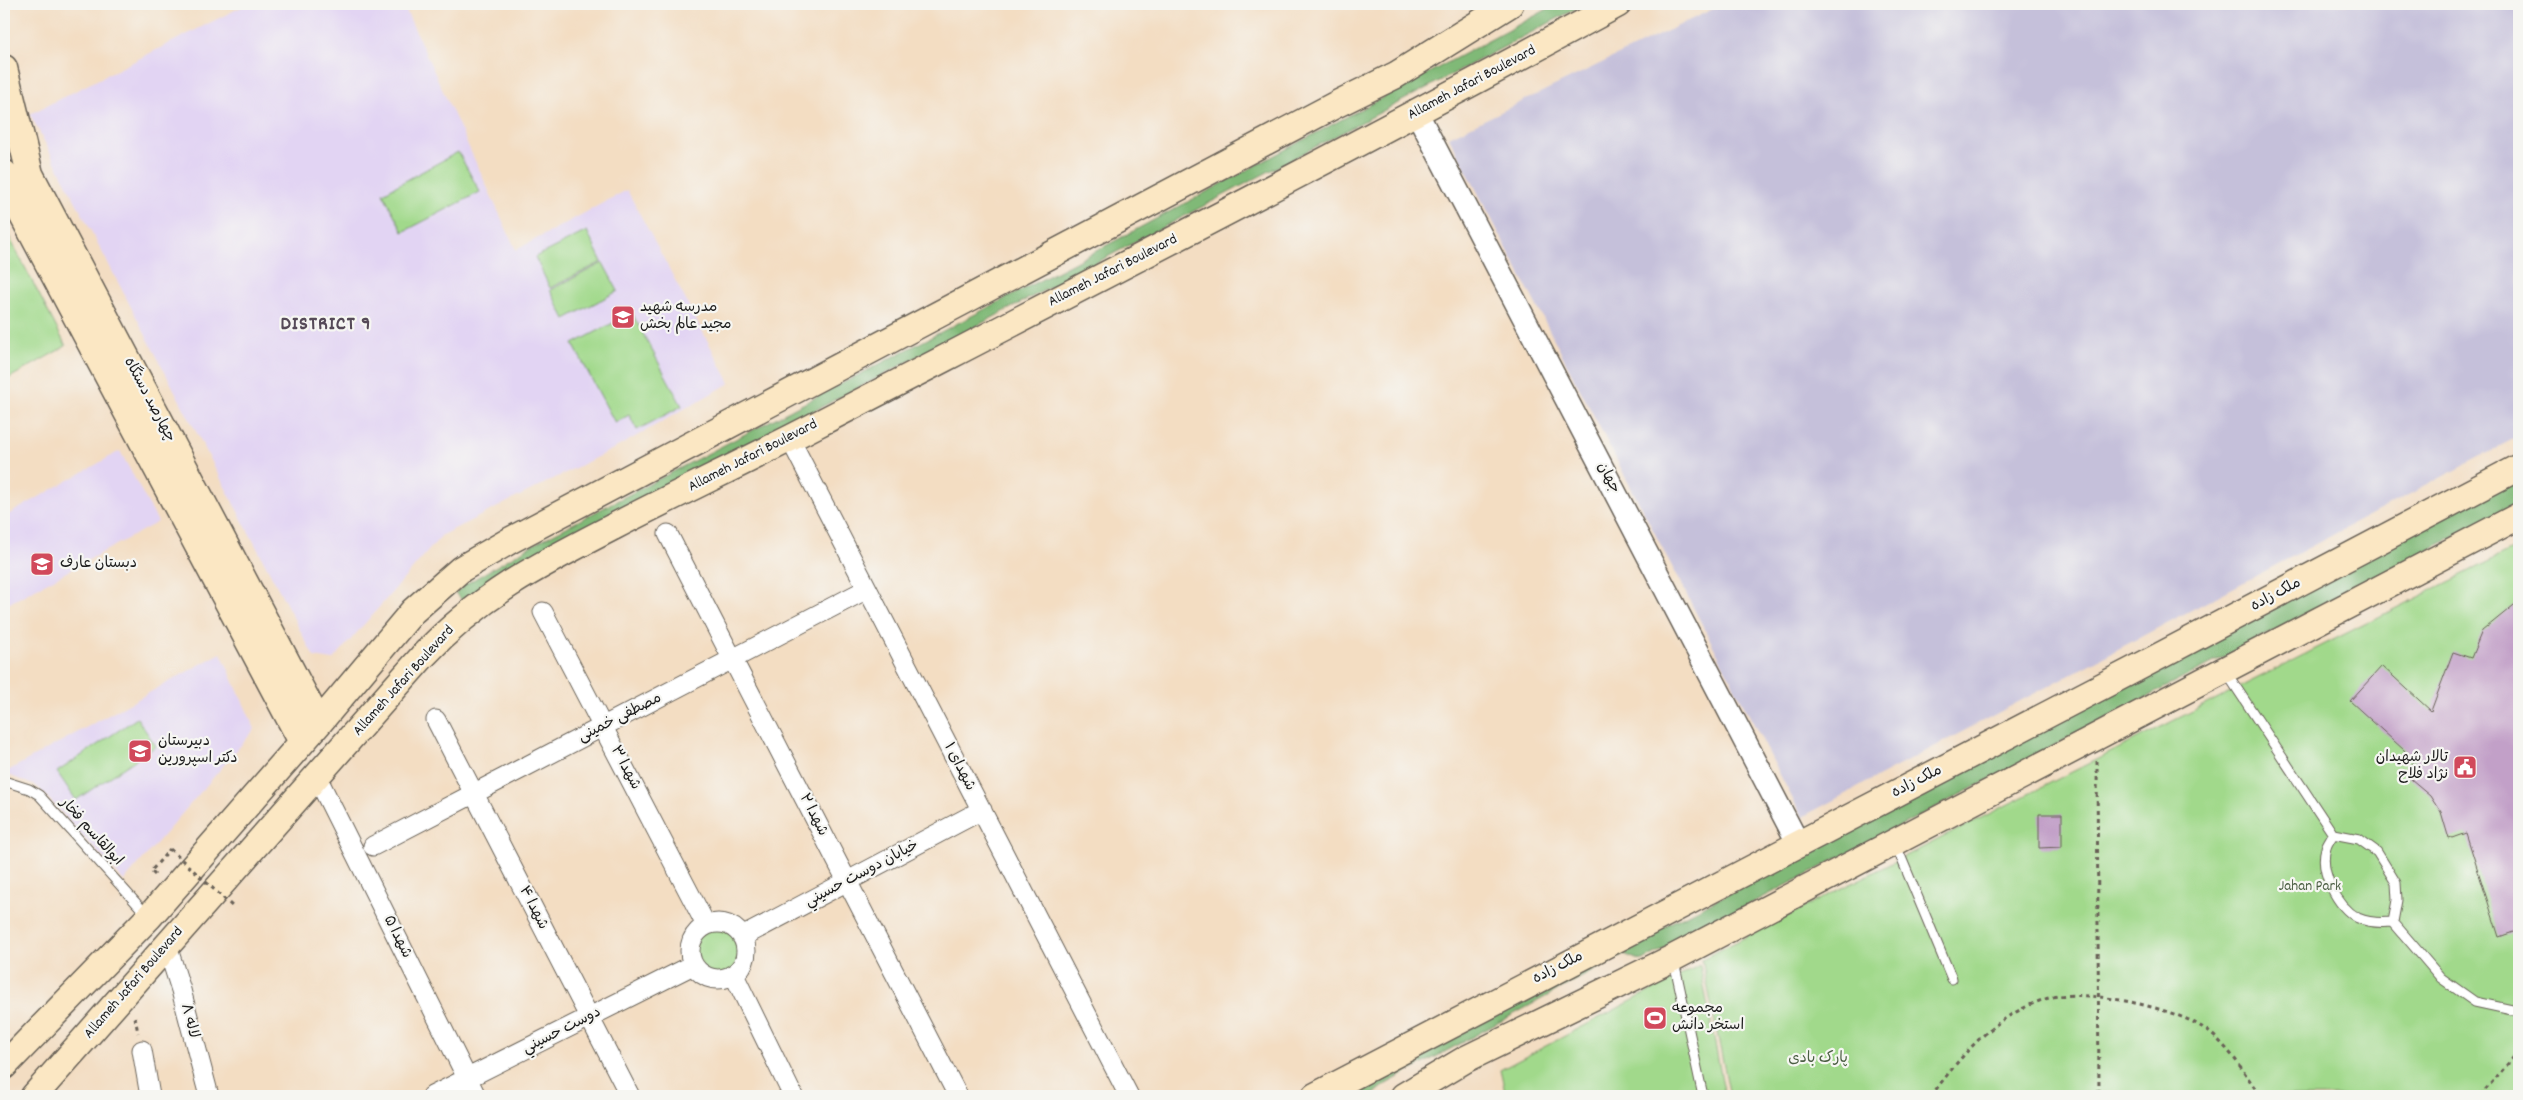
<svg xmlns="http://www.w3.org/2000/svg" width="2523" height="1100" viewBox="0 0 2523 1100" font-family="Dekko,'Playpen Sans Arabic',sans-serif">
  <rect width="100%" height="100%" fill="#f6f6f2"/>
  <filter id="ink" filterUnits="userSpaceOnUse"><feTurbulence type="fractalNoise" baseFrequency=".02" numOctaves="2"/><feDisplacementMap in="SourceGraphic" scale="10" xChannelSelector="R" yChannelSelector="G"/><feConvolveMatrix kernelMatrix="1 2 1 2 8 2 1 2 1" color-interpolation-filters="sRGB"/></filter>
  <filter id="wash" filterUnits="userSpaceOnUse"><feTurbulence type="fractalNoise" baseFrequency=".0096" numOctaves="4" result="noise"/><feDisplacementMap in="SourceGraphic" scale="20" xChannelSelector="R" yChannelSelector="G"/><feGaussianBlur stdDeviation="1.12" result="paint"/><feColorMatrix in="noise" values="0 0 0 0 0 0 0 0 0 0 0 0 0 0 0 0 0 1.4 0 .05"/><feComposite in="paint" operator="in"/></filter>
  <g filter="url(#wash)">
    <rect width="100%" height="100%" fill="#f3ddc2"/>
    <!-- built -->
    <path fill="#e2d4f3" d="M 247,4 L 403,4 L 516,250 L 627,190 L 730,383 L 619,446 L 442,535 L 333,660 L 314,657 L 30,114 Z
      M 120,451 L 158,522 L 4,606 L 4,517 Z
      M 221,653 L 255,729 L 124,881 L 38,787 L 4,773 Z"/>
    <!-- industrial -->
    <path fill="#c5c0da" d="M 1723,4 L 2519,4 L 2519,436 L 1802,817 L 1449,137 Z"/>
    <!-- green -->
    <path fill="#a1d98b" stroke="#5e7a54" d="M 458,152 L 480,192 L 403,232 L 383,193 Z
      M 4,227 L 66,346 L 4,381 Z
      M 587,231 L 602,262 L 550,288 L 535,257 Z
      M 603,263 L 618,291 L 565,319 L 550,290 Z
      M 632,313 L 682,406 L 637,430 L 629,415 L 615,423 L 573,344 Z
      M 2519,546 L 2519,1096 L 1730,1096 L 1702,959 Z
      M 137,718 L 156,746 L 76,800 L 57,772 Z
      M694 951a25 25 0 1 1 50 0a25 25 0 1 1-50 0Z
      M 1700,965 L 1725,1096 L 1506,1096 L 1500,1070 Z"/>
    <!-- forest -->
    <path fill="#80b977" stroke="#4e6a4a" d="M 1557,4 L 1585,4 L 1009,309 L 532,558 L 462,600 L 455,593 L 466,584 L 534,544 L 1083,258 Z
      M 2519,475 L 2519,503 L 1641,961 L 1624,954 L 1386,1084 L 1372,1096 L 1361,1096 L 1354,1085 L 1504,1006 L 1812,852 Z"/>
    <g id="blocks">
      <!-- building -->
      <path fill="#c2a0c8" d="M 2519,601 L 2519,930 L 2499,937 L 2466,833 L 2449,839 L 2441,812 L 2430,795 L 2405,774 L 2415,760 L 2350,701 L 2382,666 L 2431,711 L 2453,652 L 2471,658 L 2482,631 Z
        M 2039,814 L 2062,814 L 2062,847 L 2039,848 Z"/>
    </g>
  </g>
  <g filter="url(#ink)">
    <use href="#blocks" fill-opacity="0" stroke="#676056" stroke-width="1"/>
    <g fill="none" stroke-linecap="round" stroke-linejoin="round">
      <!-- service casing -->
      <g stroke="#676056" stroke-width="11">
        <path id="service" d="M 2226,672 L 2333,834 C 2331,839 2327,843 2326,848 C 2319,871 2337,907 2358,918 C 2369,923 2381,923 2393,922 L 2441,978 L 2475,1002 L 2512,1010
          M 4,781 L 29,789 L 39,795 L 147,915
          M 2333,834 L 2359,839 L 2377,852 L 2396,883 L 2397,900 L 2393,922
          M 1895,843 L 1952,979
          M 1674,961 L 1703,1096"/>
      </g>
      <!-- minor casing -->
      <g stroke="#676056" stroke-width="21">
        <path id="minor" d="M 790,439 L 1129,1096
          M 668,534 L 958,1096
          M 543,612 L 706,925
          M 436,720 L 630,1096
          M 317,777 L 476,1096
          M 373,846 L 867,589
          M690 951a28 28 0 1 1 56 0a28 28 0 1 1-56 0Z
          M 742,937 L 982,810
          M 167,946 L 181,990 L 209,1096
          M 734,975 L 793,1096
          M 142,1050 L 150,1096
          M 432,1096 L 693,965"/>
      </g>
      <!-- tertiary casing -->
      <g stroke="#676056" stroke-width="25">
        <path id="tertiary" d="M 1417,113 L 1798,843"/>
      </g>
      <!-- secondary casing -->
      <g stroke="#676056" stroke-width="29">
        <path id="secondary" d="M 4,68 L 30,174 L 319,723
          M 4,173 L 7,186 L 302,742
          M 4,1066 L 149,917 L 319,723 L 413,611 L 461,569 L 511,540 L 1337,104 L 1396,75 L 1510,4
          M 34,1096 L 422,657 C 480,595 539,565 613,527 C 680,492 749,460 816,425 C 1084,286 1353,148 1618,4
          M 1315,1096 L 2135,669 L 2519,467
          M 1404,1096 L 1466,1059 L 1673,958 L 2519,516"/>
      </g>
      <!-- path -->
      <path stroke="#676056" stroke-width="3" stroke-dasharray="4 4" stroke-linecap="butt" d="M 2097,761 L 2099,1096
        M 155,875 L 151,871 L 170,849
        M 135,1017 L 138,1033
        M 1931,1096 C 1955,1064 1983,1028 2020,1010 C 2030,1004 2048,997 2059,996 C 2097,992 2170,1007 2202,1027 C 2227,1043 2244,1072 2260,1096
        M 2480,1096 L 2519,1051"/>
      <!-- service -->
      <use href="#service" stroke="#fff" stroke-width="9"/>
      <!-- minor -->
      <use href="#minor" stroke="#fff" stroke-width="19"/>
      <!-- tertiary -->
      <use href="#tertiary" stroke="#fff" stroke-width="22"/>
      <!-- secondary -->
      <use href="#secondary" stroke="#fbe7c3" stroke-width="26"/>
      <!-- path-bridge -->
      <path stroke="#676056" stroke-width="3" stroke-dasharray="4 4" stroke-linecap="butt" d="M 170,849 L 232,906"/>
    </g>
  </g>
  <!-- icons -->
  <defs>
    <g id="school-square" transform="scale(1.25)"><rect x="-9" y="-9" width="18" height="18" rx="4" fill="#d1495b" stroke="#f6f6f2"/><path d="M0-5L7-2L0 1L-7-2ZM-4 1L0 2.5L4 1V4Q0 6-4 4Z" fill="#fff"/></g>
    <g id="civic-square" transform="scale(1.25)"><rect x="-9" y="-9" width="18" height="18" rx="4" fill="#d1495b" stroke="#f6f6f2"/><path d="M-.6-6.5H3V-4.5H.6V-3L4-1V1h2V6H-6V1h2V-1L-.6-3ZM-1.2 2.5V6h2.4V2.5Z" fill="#fff"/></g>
    <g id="stadium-square" transform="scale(1.25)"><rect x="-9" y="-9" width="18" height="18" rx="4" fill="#d1495b" stroke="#f6f6f2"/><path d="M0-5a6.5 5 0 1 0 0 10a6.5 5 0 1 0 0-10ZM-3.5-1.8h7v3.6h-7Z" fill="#fff"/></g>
  </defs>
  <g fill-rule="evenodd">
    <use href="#school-square" x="623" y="317"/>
    <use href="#school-square" x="42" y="564"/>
    <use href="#school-square" x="140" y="751"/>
    <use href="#civic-square" x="2465" y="767"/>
    <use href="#stadium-square" x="1655" y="1018"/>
  </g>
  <g text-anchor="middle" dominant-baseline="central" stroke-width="4.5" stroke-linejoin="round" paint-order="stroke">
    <!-- street labels -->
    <g font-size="15" fill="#1c1c1c" stroke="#f6f6f2">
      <text transform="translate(1472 83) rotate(-28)">Allameh Jafari Boulevard</text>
      <text transform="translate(1113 271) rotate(-27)">Allameh Jafari Boulevard</text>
      <text transform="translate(149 400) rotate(62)">چهارصد دستگاه</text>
      <text transform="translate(753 456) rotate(-27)">Allameh Jafari Boulevard</text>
      <text transform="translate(1608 478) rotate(62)">جهان</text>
      <text transform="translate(2276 595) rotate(-28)">ملک زاده</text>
      <text transform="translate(404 681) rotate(-48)">Allameh Jafari Boulevard</text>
      <text transform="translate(620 718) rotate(-27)">مصطفی خمینی</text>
      <text transform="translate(959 767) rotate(63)">شهدای ۱</text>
      <text transform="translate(625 768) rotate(62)">شهدا ۳</text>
      <text transform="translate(1917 782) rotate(-27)">ملک زاده</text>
      <text transform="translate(813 815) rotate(63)">شهدا ۲</text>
      <text transform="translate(91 832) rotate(48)">ابوالقاسم فخار</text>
      <text transform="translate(862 874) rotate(-28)">خیابان دوست حسيني</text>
      <text transform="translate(533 908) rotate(63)">شهدا ۴</text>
      <text transform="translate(397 937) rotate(64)">شهدا ۵</text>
      <text transform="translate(1558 968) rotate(-27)">ملک زاده</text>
      <text transform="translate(134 983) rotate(-49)">Allameh Jafari Boulevard</text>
      <text transform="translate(189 1021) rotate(76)">لاله ۸</text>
      <text transform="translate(562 1031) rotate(-27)">دوست حسيني</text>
    </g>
    <!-- poi labels -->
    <g font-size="15" fill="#1c1c1c" stroke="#f6f6f2" text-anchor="start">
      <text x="640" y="308">مدرسه شهید<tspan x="640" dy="17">مجید عالم بخش</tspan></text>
      <text x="60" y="564">دبستان عارف</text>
      <text x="158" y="742">دبیرستان<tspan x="158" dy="17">دکتر اسپرورین</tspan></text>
      <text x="2448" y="758" text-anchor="end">تالار شهیدان<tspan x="2448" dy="17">نژاد فلاح</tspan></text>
      <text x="1672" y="1009">مجموعه<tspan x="1672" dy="17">استخر دانش</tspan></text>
    </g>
    <!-- park labels -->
    <g font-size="15" fill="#4b5e43" stroke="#f6f6f2">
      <text x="2310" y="887">Jahan Park</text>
      <text x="1818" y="1059">پارک بادی</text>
    </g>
    <!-- district labels -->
    <g font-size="20" font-weight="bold" letter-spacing="1" fill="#564a58" stroke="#f6f6f2">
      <text x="326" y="325">DISTRICT 9</text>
    </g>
  </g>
  <!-- margin -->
  <rect width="2523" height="1100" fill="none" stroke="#f6f6f2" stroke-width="20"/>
</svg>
